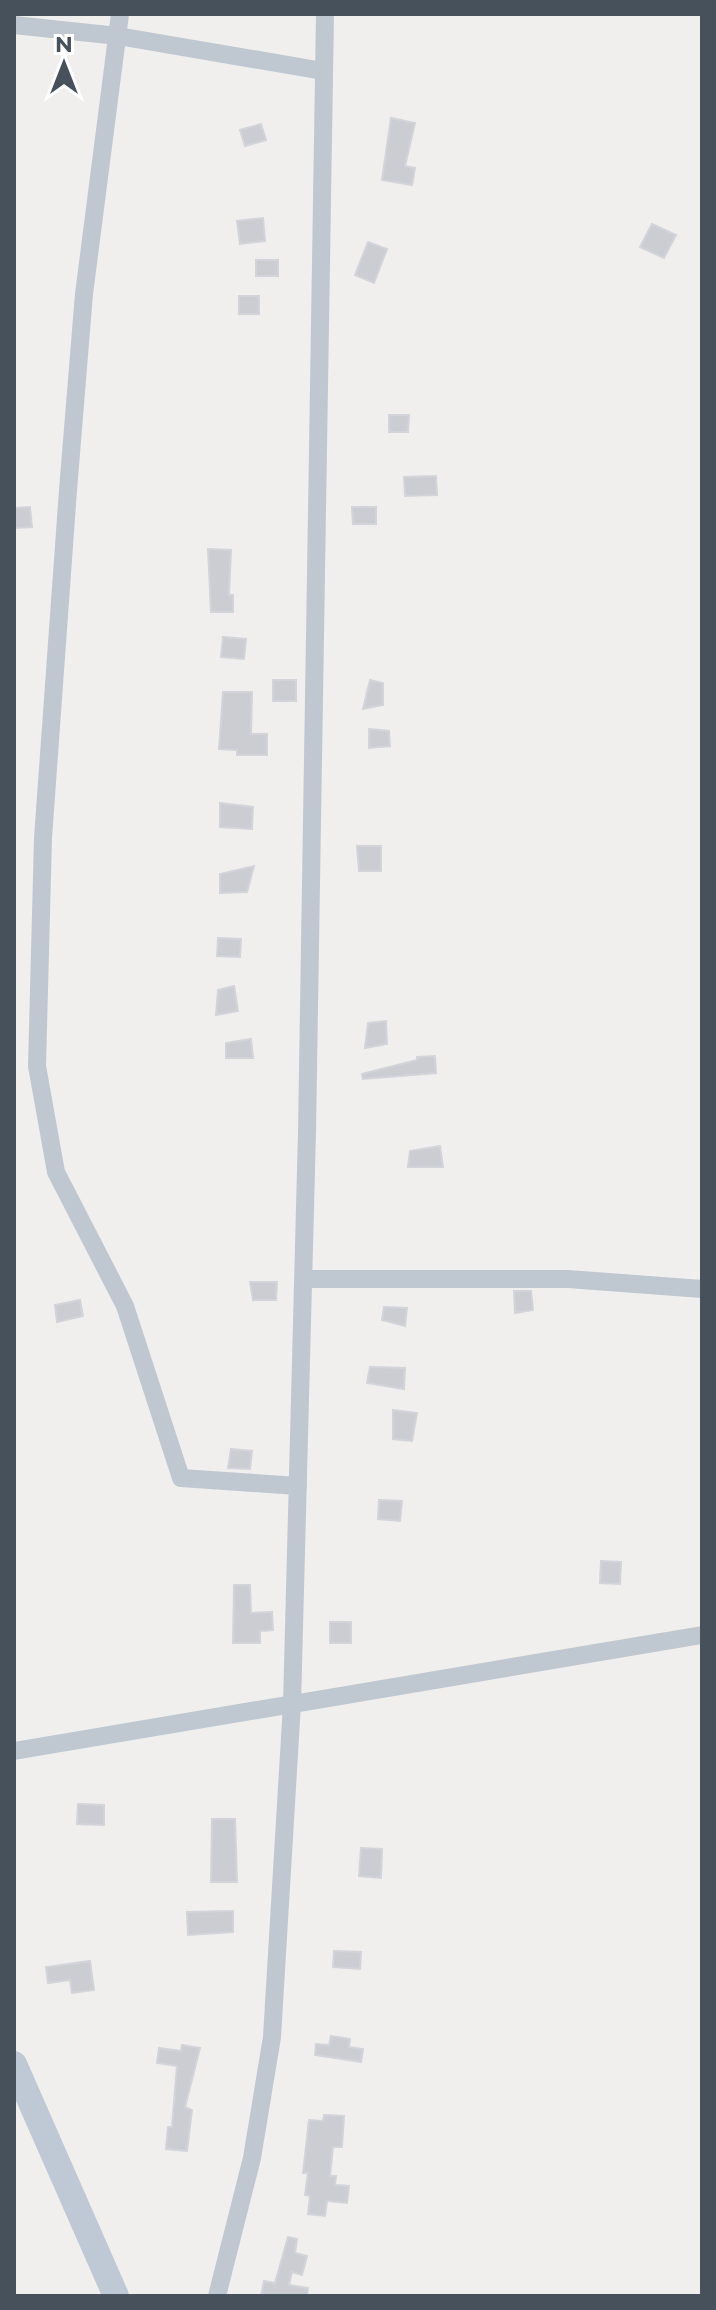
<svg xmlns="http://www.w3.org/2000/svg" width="716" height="2310" viewBox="0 0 716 2310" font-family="Montserrat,sans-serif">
  <rect width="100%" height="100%" fill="#f1eeee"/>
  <!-- building -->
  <path fill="#cbcdd3" stroke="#d2d4da" stroke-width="2" d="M 391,118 L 415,123 L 405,166 L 415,168 L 412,185 L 382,180 Z
    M 261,124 L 266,140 L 245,146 L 240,130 Z
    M 263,218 L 265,241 L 240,244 L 237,221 Z
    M 652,224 L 676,235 L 664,258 L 640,247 Z
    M 368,242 L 387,249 L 374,283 L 355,275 Z
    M 256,260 L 278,260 L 278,276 L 256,276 Z
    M 239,296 L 259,296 L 259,314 L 239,314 Z
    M 389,415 L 409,415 L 408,432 L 389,432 Z
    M 436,476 L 437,495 L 405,496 L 404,477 Z
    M 30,507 L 32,527 L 14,528 L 14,508 Z
    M 352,507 L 376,507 L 376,524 L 353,524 Z
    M 208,549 L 231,550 L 229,595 L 233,595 L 233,612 L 211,612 Z
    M 223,637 L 246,639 L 244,659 L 221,657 Z
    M 273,680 L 296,680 L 296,701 L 273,701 Z
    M 370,680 L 383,683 L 383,705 L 363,709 Z
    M 223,692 L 252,692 L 251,734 L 267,734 L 267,755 L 237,755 L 237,750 L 219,749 Z
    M 369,729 L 389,731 L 390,746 L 369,748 Z
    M 220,803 L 253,807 L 252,829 L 220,827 Z
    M 357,846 L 381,846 L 381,871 L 359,871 Z
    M 254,866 L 247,892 L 220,893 L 220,874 Z
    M 218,938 L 241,939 L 240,957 L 217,956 Z
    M 234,986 L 238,1011 L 216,1015 L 218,990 Z
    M 386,1021 L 387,1044 L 365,1048 L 368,1023 Z
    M 251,1039 L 253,1058 L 226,1058 L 226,1043 Z
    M 435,1056 L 436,1073 L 363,1079 L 362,1074 L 417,1060 L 417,1057 Z
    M 440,1146 L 443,1167 L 408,1167 L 410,1151 Z
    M 250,1282 L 277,1282 L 276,1300 L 253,1300 Z
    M 514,1291 L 531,1291 L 533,1310 L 515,1313 Z
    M 80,1300 L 83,1316 L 57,1322 L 55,1305 Z
    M 384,1307 L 407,1308 L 405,1326 L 382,1320 Z
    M 370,1367 L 405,1368 L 404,1389 L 367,1383 Z
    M 393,1410 L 417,1413 L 412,1441 L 393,1439 Z
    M 231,1449 L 252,1451 L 250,1469 L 228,1468 Z
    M 379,1500 L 402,1501 L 400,1521 L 378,1519 Z
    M 601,1561 L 621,1562 L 620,1584 L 600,1583 Z
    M 234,1585 L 250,1585 L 251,1613 L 272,1612 L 273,1630 L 260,1631 L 260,1643 L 233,1643 Z
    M 330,1622 L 351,1622 L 351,1643 L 330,1643 Z
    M 78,1804 L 104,1805 L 104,1825 L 77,1824 Z
    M 212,1819 L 235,1819 L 237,1882 L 211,1882 Z
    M 361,1848 L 382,1849 L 381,1878 L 359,1876 Z
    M 233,1911 L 233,1932 L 188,1935 L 187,1912 Z
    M 334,1951 L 361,1952 L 360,1969 L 333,1967 Z
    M 90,1961 L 94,1990 L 72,1993 L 70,1980 L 48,1983 L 46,1967 Z
    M 331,2036 L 350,2039 L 349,2047 L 363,2049 L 361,2062 L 315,2055 L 316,2044 L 329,2045 Z
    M 182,2045 L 200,2048 L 185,2107 L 192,2110 L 187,2151 L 166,2149 L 168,2127 L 172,2127 L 177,2066 L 157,2063 L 159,2048 L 181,2051 Z
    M 324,2115 L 344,2116 L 342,2147 L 333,2147 L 330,2176 L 336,2176 L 335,2185 L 349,2186 L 347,2203 L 327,2201 L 325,2216 L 308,2214 L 310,2196 L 305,2195 L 308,2173 L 303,2173 L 309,2120 L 323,2121 Z
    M 288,2237 L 297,2239 L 295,2253 L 307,2256 L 302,2275 L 292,2272 L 289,2285 L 308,2288 L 307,2296 L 261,2296 L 264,2281 L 275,2283 Z"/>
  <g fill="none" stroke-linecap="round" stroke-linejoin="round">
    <!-- street -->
    <path stroke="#bfc8d0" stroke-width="18" d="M 120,14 L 84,294 L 68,490 L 43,838 L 37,1066 L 56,1172 L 125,1306 L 181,1478 L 298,1486
      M 14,25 L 118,36 L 323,71
      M 303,1279 L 568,1279 L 702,1289
      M 14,1751 L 702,1635
      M 217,2296 L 252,2158 L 272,2037 L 292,1704 L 307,1132 L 325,14"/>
    <!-- secondary -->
    <path stroke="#bfc9d5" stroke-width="26" d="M 14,2064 L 116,2296"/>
  </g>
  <!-- border -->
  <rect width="716" height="2310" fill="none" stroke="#47515b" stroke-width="32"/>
  <!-- north arrow -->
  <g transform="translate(64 64)" stroke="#ffffff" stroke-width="6" paint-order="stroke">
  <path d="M0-6L14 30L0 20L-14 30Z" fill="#47515b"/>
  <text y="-12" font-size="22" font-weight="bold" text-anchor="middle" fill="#47515b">N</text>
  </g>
</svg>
